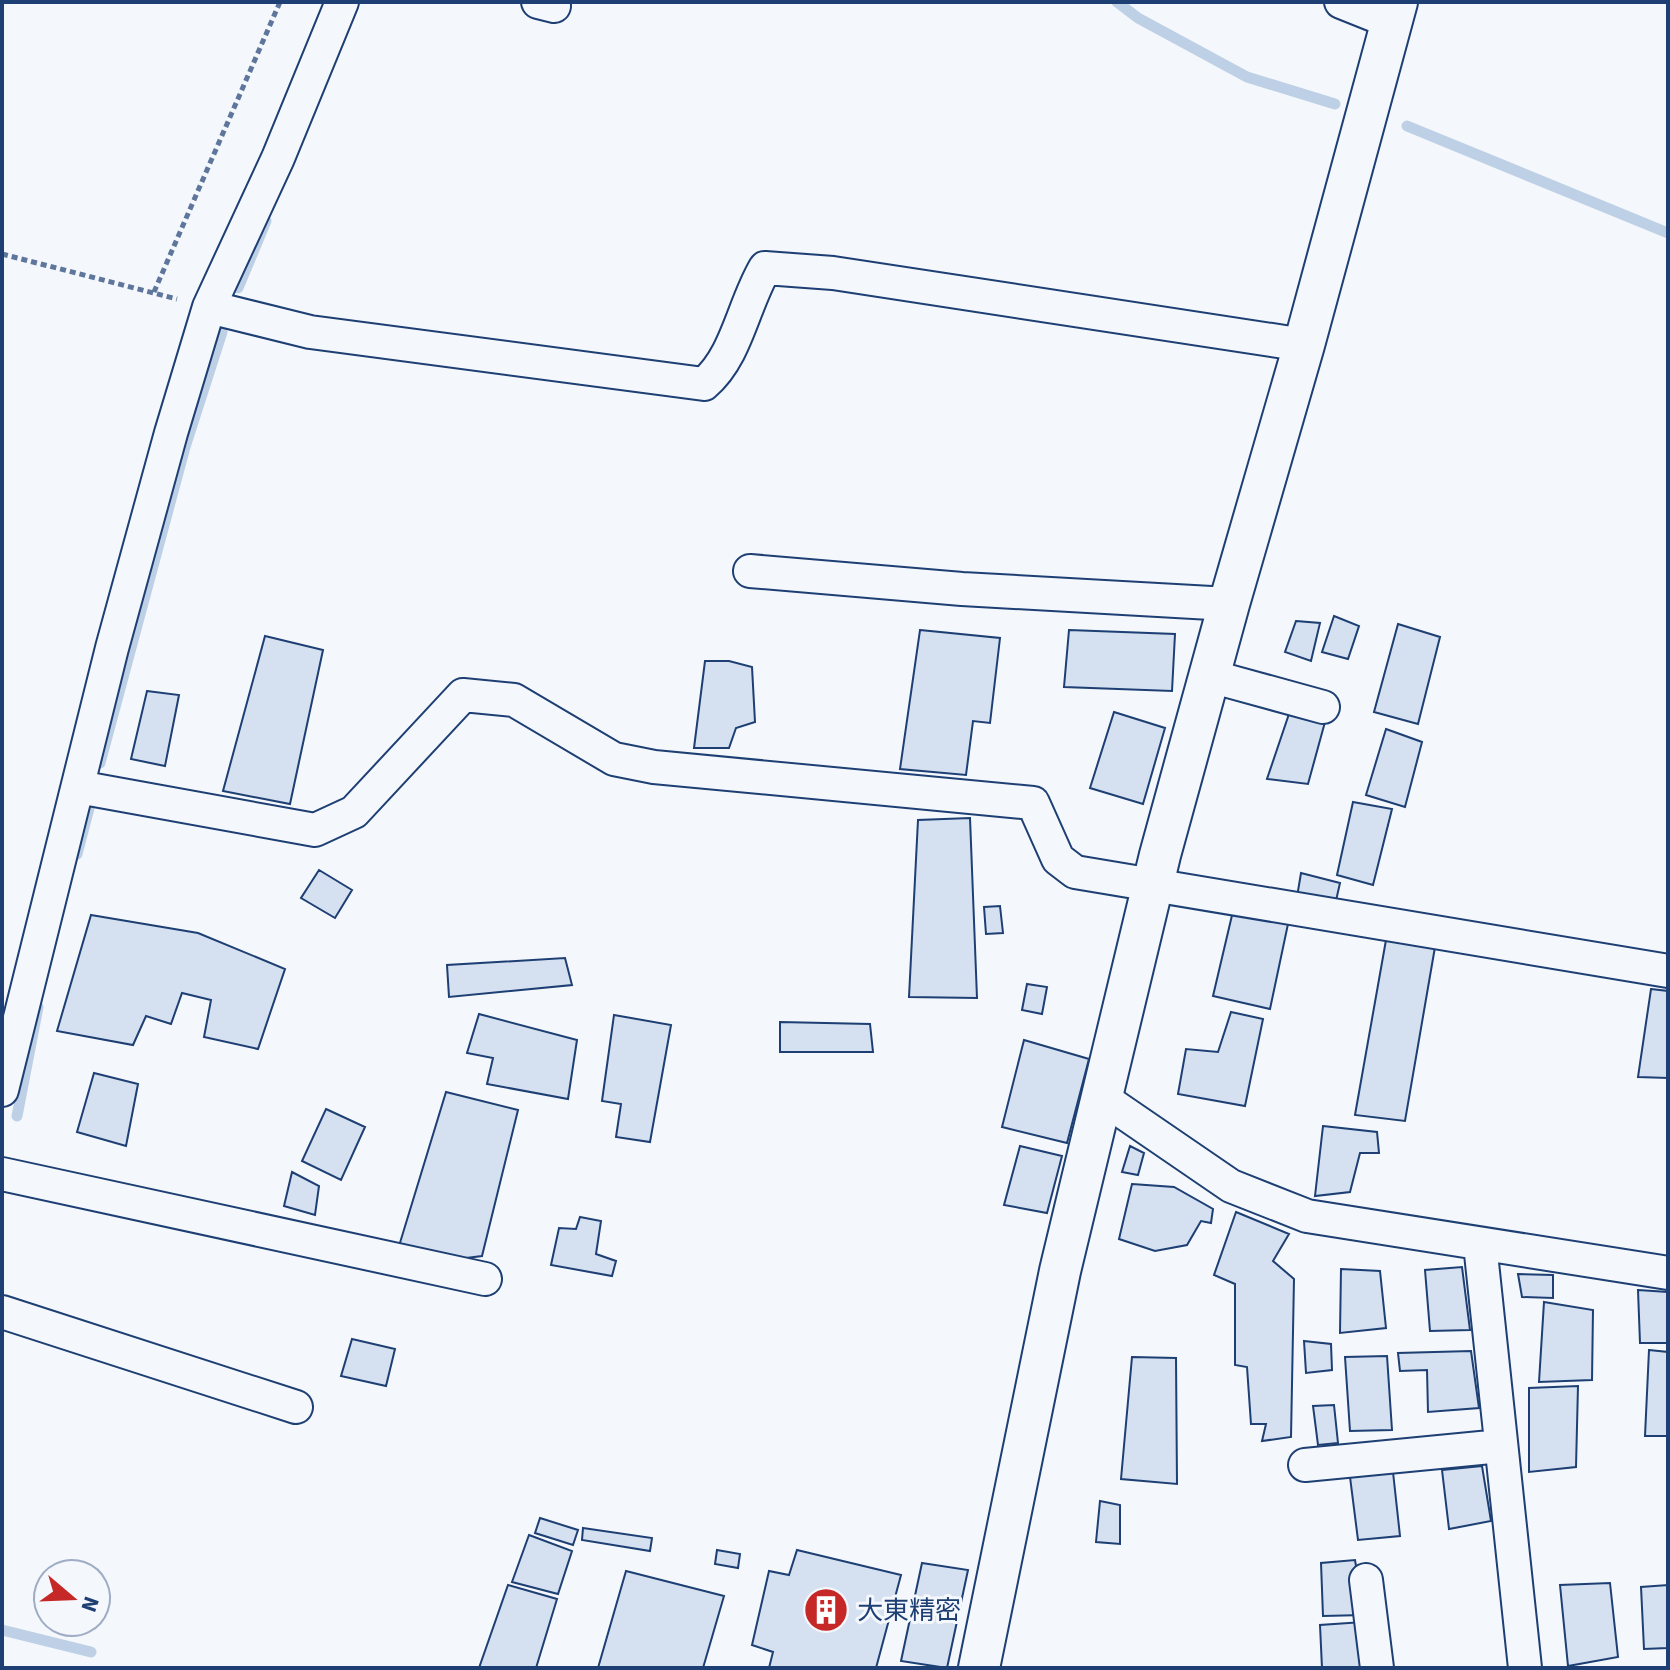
<svg xmlns="http://www.w3.org/2000/svg" width="1670" height="1670" viewBox="0 0 1670 1670" font-family="'Source Sans 3','Noto Sans JP',sans-serif">
  <rect width="100%" height="100%" fill="#f4f7fb"/>
  <g fill="none" stroke-linecap="round" stroke-linejoin="round">
    <!-- stream -->
    <path stroke="#bed0e5" stroke-width="11" d="M 1117,2 L 1138,18 L 1247,77 L 1335,104
      M 1407,126 L 1668,233
      M 238,288 L 266,221
      M 100,763 L 185,447 L 222,332
      M 77,854 L 89,808
      M 17,1116 L 38,1007
      M 2,1630 L 91,1652"/>
  </g>
  <!-- building -->
  <path fill="#d5e0f0" stroke="#1d3f73" stroke-width="2" d="M 1334,616 L 1359,626 L 1348,659 L 1322,652 Z
    M 1296,621 L 1320,623 L 1311,661 L 1285,652 Z
    M 1398,624 L 1440,637 L 1418,724 L 1374,712 Z
    M 920,630 L 1000,638 L 990,723 L 973,721 L 966,775 L 900,769 Z
    M 1069,630 L 1175,634 L 1172,691 L 1064,687 Z
    M 265,636 L 323,650 L 290,804 L 223,791 Z
    M 705,661 L 729,661 L 752,667 L 755,722 L 736,728 L 729,748 L 694,748 Z
    M 147,691 L 179,695 L 165,766 L 131,759 Z
    M 1290,711 L 1325,722 L 1308,784 L 1267,779 Z
    M 1114,712 L 1165,728 L 1143,804 L 1090,788 Z
    M 1386,729 L 1422,742 L 1405,807 L 1366,795 Z
    M 1353,802 L 1392,809 L 1373,885 L 1337,875 Z
    M 970,818 L 977,998 L 909,997 L 918,820 Z
    M 319,870 L 352,890 L 335,918 L 301,898 Z
    M 1301,873 L 1340,883 L 1335,905 L 1297,897 Z
    M 1000,906 L 1003,933 L 986,934 L 984,907 Z
    M 1233,911 L 1288,924 L 1270,1009 L 1213,996 Z
    M 91,915 L 198,933 L 285,969 L 258,1049 L 204,1037 L 211,1000 L 182,993 L 171,1024 L 146,1016 L 133,1045 L 57,1031 Z
    M 1386,940 L 1435,947 L 1405,1121 L 1355,1115 Z
    M 565,958 L 572,985 L 449,997 L 447,965 Z
    M 1027,984 L 1047,987 L 1042,1014 L 1022,1010 Z
    M 1651,989 L 1668,991 L 1668,1078 L 1638,1077 Z
    M 1231,1012 L 1263,1019 L 1245,1106 L 1178,1094 L 1186,1049 L 1218,1052 Z
    M 479,1014 L 577,1040 L 568,1099 L 487,1084 L 493,1058 L 467,1053 Z
    M 614,1015 L 671,1025 L 650,1142 L 616,1137 L 621,1104 L 602,1101 Z
    M 780,1022 L 870,1024 L 873,1052 L 780,1052 Z
    M 1024,1040 L 1089,1059 L 1067,1143 L 1002,1127 Z
    M 94,1073 L 138,1084 L 126,1146 L 77,1132 Z
    M 446,1092 L 518,1110 L 482,1256 L 450,1260 L 399,1246 Z
    M 326,1109 L 365,1127 L 341,1180 L 302,1161 Z
    M 1323,1126 L 1377,1132 L 1379,1153 L 1360,1153 L 1350,1192 L 1315,1196 Z
    M 1020,1146 L 1062,1156 L 1047,1213 L 1004,1205 Z
    M 1130,1146 L 1144,1153 L 1138,1175 L 1122,1172 Z
    M 292,1172 L 319,1186 L 315,1215 L 284,1206 Z
    M 1132,1184 L 1174,1187 L 1213,1209 L 1211,1223 L 1201,1221 L 1187,1245 L 1155,1251 L 1119,1239 Z
    M 1236,1212 L 1289,1234 L 1273,1261 L 1294,1279 L 1291,1437 L 1262,1441 L 1266,1424 L 1251,1424 L 1247,1367 L 1235,1365 L 1235,1284 L 1214,1275 Z
    M 580,1217 L 601,1221 L 596,1254 L 616,1261 L 612,1276 L 551,1265 L 559,1228 L 576,1229 Z
    M 1462,1267 L 1470,1330 L 1430,1331 L 1425,1270 Z
    M 1341,1269 L 1380,1271 L 1386,1328 L 1340,1333 Z
    M 1518,1274 L 1553,1275 L 1553,1298 L 1522,1297 Z
    M 1638,1290 L 1668,1292 L 1668,1343 L 1640,1343 Z
    M 1544,1302 L 1593,1310 L 1592,1380 L 1539,1382 Z
    M 352,1339 L 395,1349 L 386,1386 L 341,1376 Z
    M 1304,1341 L 1331,1344 L 1332,1370 L 1306,1373 Z
    M 1649,1350 L 1668,1352 L 1668,1436 L 1645,1436 Z
    M 1471,1351 L 1479,1408 L 1428,1412 L 1427,1370 L 1400,1371 L 1398,1353 Z
    M 1387,1356 L 1392,1430 L 1350,1431 L 1345,1357 Z
    M 1132,1357 L 1176,1358 L 1177,1484 L 1121,1479 Z
    M 1578,1386 L 1576,1467 L 1529,1472 L 1529,1388 Z
    M 1334,1405 L 1338,1443 L 1318,1445 L 1313,1406 Z
    M 1482,1466 L 1491,1521 L 1449,1529 L 1442,1470 Z
    M 1393,1472 L 1400,1536 L 1358,1540 L 1350,1477 Z
    M 1100,1501 L 1120,1505 L 1120,1544 L 1096,1542 Z
    M 540,1518 L 578,1530 L 573,1545 L 535,1533 Z
    M 583,1528 L 652,1538 L 650,1551 L 582,1540 Z
    M 529,1535 L 572,1551 L 558,1594 L 512,1582 Z
    M 717,1550 L 740,1554 L 738,1568 L 715,1564 Z
    M 797,1550 L 901,1575 L 876,1668 L 769,1668 L 773,1652 L 752,1645 L 769,1571 L 789,1575 Z
    M 1355,1560 L 1364,1615 L 1323,1616 L 1321,1563 Z
    M 922,1563 L 968,1570 L 947,1668 L 901,1661 Z
    M 626,1571 L 724,1596 L 703,1668 L 598,1668 Z
    M 1610,1583 L 1618,1657 L 1568,1666 L 1560,1585 Z
    M 508,1585 L 557,1599 L 536,1668 L 479,1668 Z
    M 1668,1585 L 1668,1648 L 1644,1649 L 1641,1587 Z
    M 1363,1622 L 1367,1668 L 1322,1668 L 1320,1625 Z"/>
  <g fill="none" stroke-linecap="round" stroke-linejoin="round">
    <!-- minor casing -->
    <g stroke="#1d3f73" stroke-width="36">
      <path id="minor" d="M 538,2 L 554,6
        M 1341,2 L 1391,22
        M 209,307 L 310,332 L 704,384 C 737,356 743,305 765,268 L 833,273 L 1304,345
        M 750,571 L 962,589 L 1229,604
        M 1210,676 L 1323,707
        M 78,787 L 315,830 L 354,812 L 463,695 L 514,700 L 614,759 L 654,767 L 1033,803 L 1058,859 L 1075,872 L 1668,971
        M 2,1090 L 112,648 L 171,433 L 209,307 L 278,158 L 342,2
        M 1101,1097 L 1231,1186 L 1307,1216 L 1668,1273
        M 2,1174 L 485,1279
        M 1480,1244 L 1525,1668
        M 2,1312 L 296,1407
        M 1305,1465 L 1501,1446
        M 1366,1580 L 1377,1668"/>
    </g>
    <!-- tertiary casing -->
    <g stroke="#1d3f73" stroke-width="44">
      <path id="tertiary" d="M 979,1668 L 1060,1271 L 1160,855 L 1229,604 L 1304,345 L 1397,2"/>
    </g>
    <!-- path -->
    <path stroke="#5e769c" stroke-width="5" stroke-dasharray="6 4" stroke-linecap="butt" d="M 2,254 L 177,299
      M 154,292 L 280,2"/>
    <!-- minor -->
    <use href="#minor" stroke="#f4f7fb" stroke-width="32"/>
    <!-- tertiary -->
    <use href="#tertiary" stroke="#f4f7fb" stroke-width="40"/>
  </g>
  <!-- icons -->
  <defs>
    <g id="building-disc" transform="scale(2.3)"><circle r="9.5" fill="#c62828" stroke="#f4f7fb"/><path d="M-4-6H4V6H1V3H-1V6H-4ZM-2.5-4.3h1.7v1.8h-1.7ZM.8-4.3h1.7v1.8H.8ZM-2.5-1h1.7V.8h-1.7ZM.8-1h1.7V.8H.8Z" fill="#fff"/></g>
  </defs>
  <g fill-rule="evenodd">
    <use href="#building-disc" x="826" y="1610"/>
  </g>
  <g text-anchor="middle" dominant-baseline="central" stroke-width="6" stroke-linejoin="round" paint-order="stroke">
    <!-- poi labels -->
    <g font-size="26" fill="#1d3f73" stroke="#f4f7fb" text-anchor="start">
      <text x="857" y="1610">大東精密</text>
    </g>
  </g>
  <!-- border -->
  <rect width="1670" height="1670" fill="none" stroke="#1d3f73" stroke-width="8"/>
  <!-- north arrow -->
  <g transform="translate(72 1598) rotate(109)"><circle r="38" fill="#f4f7fb" stroke="#9eadc5" stroke-width="2"/>
  <path d="M0-6L14 30L0 20L-14 30Z" fill="#c62828"/>
  <text y="-12" font-size="22" font-weight="bold" text-anchor="middle" fill="#1d3f73">N</text>
  </g>
</svg>
